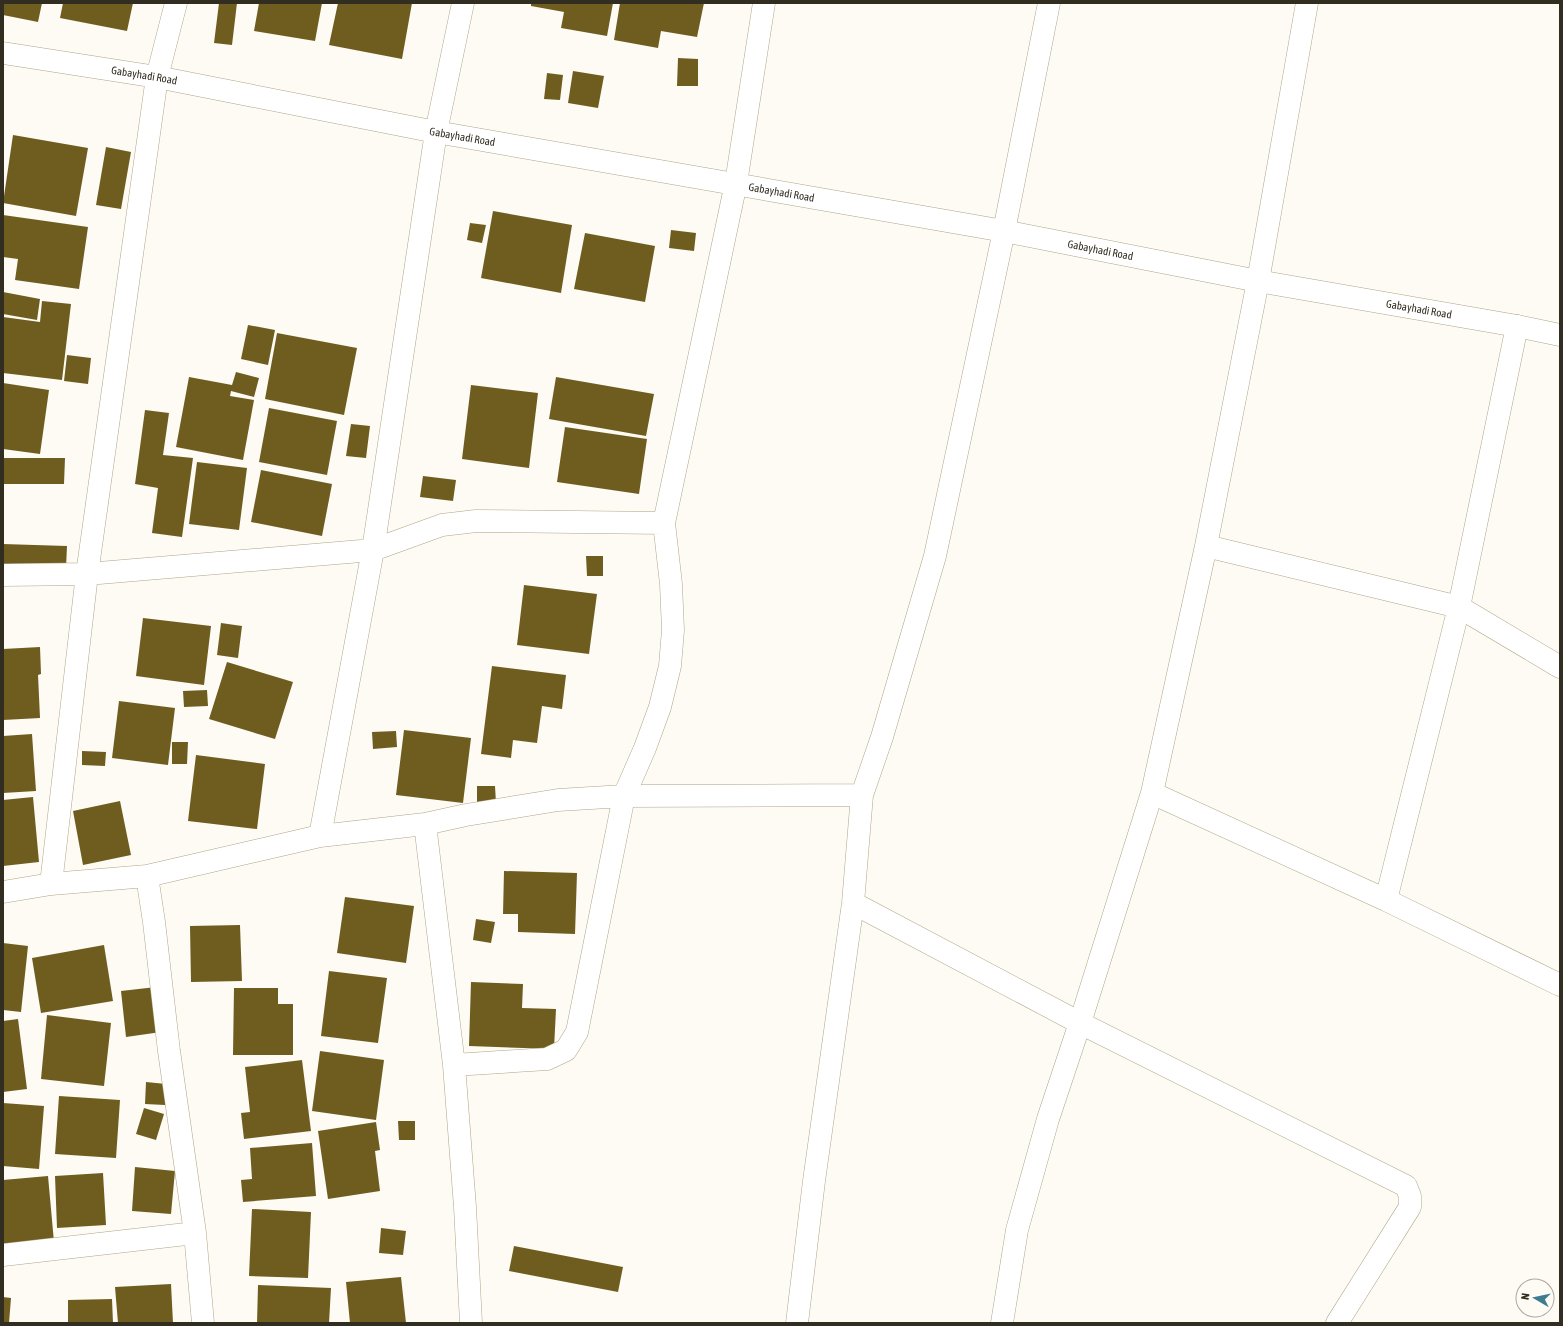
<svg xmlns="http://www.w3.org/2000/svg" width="1563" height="1326" viewBox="0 0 1563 1326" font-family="'Asap Condensed',sans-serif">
  <rect width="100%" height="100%" fill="#fdfbf4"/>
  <!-- building -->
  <path fill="#6f5d1f" d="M 3,3 L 42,3 L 38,22 L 3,15 Z
    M 63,3 L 133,3 L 127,31 L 60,18 Z
    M 219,3 L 237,3 L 232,45 L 214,43 Z
    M 259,3 L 322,3 L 315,41 L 254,31 Z
    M 338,3 L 412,3 L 402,59 L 329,45 Z
    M 531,3 L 613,3 L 607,36 L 561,28 L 564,12 L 531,6 Z
    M 620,3 L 704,3 L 697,37 L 661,31 L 658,48 L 614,40 Z
    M 678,58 L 698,59 L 698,86 L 677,86 Z
    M 573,71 L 604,76 L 598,108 L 568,103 Z
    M 547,73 L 563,75 L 560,100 L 544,99 Z
    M 13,135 L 88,148 L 76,216 L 3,203 Z
    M 106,147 L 131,152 L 121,209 L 96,205 Z
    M 493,211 L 572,225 L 561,293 L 481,278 Z
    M 3,215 L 88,227 L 79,289 L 15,280 L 18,259 L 3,257 Z
    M 470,223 L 486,225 L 482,243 L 467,240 Z
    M 671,230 L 696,233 L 694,251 L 669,248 Z
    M 585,233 L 655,246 L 645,302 L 574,289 Z
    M 3,292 L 40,299 L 37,320 L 3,314 Z
    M 42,301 L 71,304 L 62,380 L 3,373 L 3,317 L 40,322 Z
    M 248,325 L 275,330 L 268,365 L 241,359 Z
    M 277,333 L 357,348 L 344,415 L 265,399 Z
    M 67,355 L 91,358 L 88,384 L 64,381 Z
    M 236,372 L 259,378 L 254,397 L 231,391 L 230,396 L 254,400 L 243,460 L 176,447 L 189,377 L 232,385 Z
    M 556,377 L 654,394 L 646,436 L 549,419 Z
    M 3,383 L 49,390 L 40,454 L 3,449 Z
    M 471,385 L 538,393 L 529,468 L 462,459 Z
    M 269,408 L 337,421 L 327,475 L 259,462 Z
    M 145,410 L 169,413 L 163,455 L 193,458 L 182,537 L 152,533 L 158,488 L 135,484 Z
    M 351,424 L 370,426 L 366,458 L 346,456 Z
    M 565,427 L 647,439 L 639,494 L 557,482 Z
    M 3,458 L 65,458 L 64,484 L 3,484 Z
    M 197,462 L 247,468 L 239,530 L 189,524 Z
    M 261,470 L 332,484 L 322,536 L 251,522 Z
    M 423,476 L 456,480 L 453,501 L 420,497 Z
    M 3,544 L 67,546 L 66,568 L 3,566 Z
    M 586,556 L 603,556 L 603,576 L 587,576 Z
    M 524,585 L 597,594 L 589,654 L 517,645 Z
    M 143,618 L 211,626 L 204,685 L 136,676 Z
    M 221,623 L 242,626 L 238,658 L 217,655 Z
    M 40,647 L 41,674 L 38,675 L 40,718 L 3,720 L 3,649 Z
    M 227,662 L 293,682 L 275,739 L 209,719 Z
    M 492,666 L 566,675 L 562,709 L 542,706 L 537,743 L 513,740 L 511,758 L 481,754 Z
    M 207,690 L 208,706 L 184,707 L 183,691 Z
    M 119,701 L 175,708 L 168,765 L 112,758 Z
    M 404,730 L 471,738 L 463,803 L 396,795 Z
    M 396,731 L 397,747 L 373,749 L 372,732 Z
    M 32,734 L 36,791 L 3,793 L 3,736 Z
    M 172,742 L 188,742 L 187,764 L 172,764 Z
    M 82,751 L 106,752 L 105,766 L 82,765 Z
    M 196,755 L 265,764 L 257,829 L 188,821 Z
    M 477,786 L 495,786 L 496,803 L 477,803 Z
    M 33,797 L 39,862 L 3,866 L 3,800 Z
    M 120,801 L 131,855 L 83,865 L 73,811 Z
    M 504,871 L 577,873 L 575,934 L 518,932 L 518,914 L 503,914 Z
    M 345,897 L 414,906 L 406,963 L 337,953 Z
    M 476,919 L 495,922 L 491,943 L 473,940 Z
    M 240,925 L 242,981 L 191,982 L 190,926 Z
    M 3,943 L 28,946 L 21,1012 L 3,1010 Z
    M 104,945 L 113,1001 L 41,1013 L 32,958 Z
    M 329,971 L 387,978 L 378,1043 L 321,1036 Z
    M 471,982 L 523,984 L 522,1008 L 556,1009 L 554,1049 L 469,1046 Z
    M 156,987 L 161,1032 L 126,1037 L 121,991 Z
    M 234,988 L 278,988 L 278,1004 L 293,1004 L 293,1055 L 233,1055 Z
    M 47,1015 L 111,1023 L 104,1086 L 41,1079 Z
    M 18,1019 L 27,1089 L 3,1092 L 3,1021 Z
    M 320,1051 L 384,1060 L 376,1120 L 312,1111 Z
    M 302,1060 L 311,1131 L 244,1139 L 241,1113 L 250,1112 L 245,1067 Z
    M 146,1082 L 166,1084 L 165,1105 L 145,1104 Z
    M 59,1096 L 120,1100 L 116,1158 L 55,1154 Z
    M 3,1103 L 44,1106 L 39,1169 L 3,1166 Z
    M 144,1108 L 164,1114 L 156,1140 L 136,1134 Z
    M 398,1121 L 415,1121 L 415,1140 L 399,1140 Z
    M 376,1122 L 380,1150 L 375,1151 L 380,1191 L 328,1199 L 318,1131 Z
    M 312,1143 L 316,1196 L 243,1202 L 241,1180 L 252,1179 L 250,1148 Z
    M 135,1167 L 175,1171 L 171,1214 L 132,1211 Z
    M 103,1173 L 106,1225 L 57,1228 L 55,1176 Z
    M 48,1176 L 54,1242 L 3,1246 L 3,1180 Z
    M 252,1209 L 311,1212 L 308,1278 L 249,1276 Z
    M 381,1228 L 406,1231 L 403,1255 L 379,1253 Z
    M 514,1246 L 623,1267 L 618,1292 L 509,1271 Z
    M 401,1277 L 406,1323 L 350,1323 L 346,1282 Z
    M 171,1284 L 173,1323 L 118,1323 L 115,1287 Z
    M 258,1285 L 331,1288 L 329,1323 L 257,1323 Z
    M 3,1297 L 11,1298 L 9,1323 L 3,1323 Z
    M 112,1299 L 113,1323 L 68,1323 L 68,1300 Z"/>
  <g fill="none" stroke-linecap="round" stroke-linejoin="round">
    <!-- minor casing -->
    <g stroke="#afa586" stroke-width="23">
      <path id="minor" d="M 1307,3 L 1258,281 L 1206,546 L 1459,607 L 1560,667
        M 3,575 L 87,574 L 373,550 L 442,525 L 476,521 L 664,523
        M 1152,793 L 1386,900 L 1560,985
        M 425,824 L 454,1065 L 465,1207 L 471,1323
        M 320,836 L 373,550 L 436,132 L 463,3
        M 147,876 L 154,922 L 169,1051 L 195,1233 L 203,1323
        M 51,884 L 87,574 L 157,77 L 176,3
        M 3,892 L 51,884 L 147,876 L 320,836 L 425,824 L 466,815 L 558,800 L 624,796 L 862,795
        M 1386,900 L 1459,607 L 1517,326
        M 853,903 L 1080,1023 L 1406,1186 L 1410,1196 L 1410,1207 L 1337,1323
        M 454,1065 L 547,1059 L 566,1050 L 577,1032 L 624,796 L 645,748 L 660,707 L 670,666 L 673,630 L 671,584 L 664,523 L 736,183 L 764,3
        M 3,1255 L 195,1233
        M 797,1323 L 814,1181 L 853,903 L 862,795 L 882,737 L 935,556 L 1004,231 L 1049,3
        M 1002,1323 L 1017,1230 L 1048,1119 L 1080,1023 L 1152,793 L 1206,546"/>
    </g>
    <!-- tertiary casing -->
    <g stroke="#afa586" stroke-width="23">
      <g id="tertiary">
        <path id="s1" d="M 3,53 L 157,77 L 436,132 L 1004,231 L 1258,281 L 1517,326 L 1560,335"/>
      </g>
    </g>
    <!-- minor -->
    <use href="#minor" stroke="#fff" stroke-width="22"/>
    <!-- tertiary -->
    <use href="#tertiary" stroke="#fff" stroke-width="22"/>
  </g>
  <g text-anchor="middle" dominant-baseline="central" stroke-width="4" stroke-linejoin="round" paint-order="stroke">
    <!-- street labels -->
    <g font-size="11" fill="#312d20" stroke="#fdfbf4">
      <text stroke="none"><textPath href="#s1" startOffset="143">Gabayhadi Road</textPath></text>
      <text stroke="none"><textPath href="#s1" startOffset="467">Gabayhadi Road</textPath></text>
      <text stroke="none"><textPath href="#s1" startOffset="791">Gabayhadi Road</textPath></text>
      <text stroke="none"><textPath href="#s1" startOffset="1115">Gabayhadi Road</textPath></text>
      <text stroke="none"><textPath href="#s1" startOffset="1439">Gabayhadi Road</textPath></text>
    </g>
  </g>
  <!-- border -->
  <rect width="1563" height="1326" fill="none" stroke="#312d20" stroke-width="8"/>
  <!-- north arrow -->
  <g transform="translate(1535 1298) rotate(279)"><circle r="19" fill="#fdfbf4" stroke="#aba99f"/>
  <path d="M0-3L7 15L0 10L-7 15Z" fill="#3e7c92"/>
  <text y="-6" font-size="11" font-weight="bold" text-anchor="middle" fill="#312d20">N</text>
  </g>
</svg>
